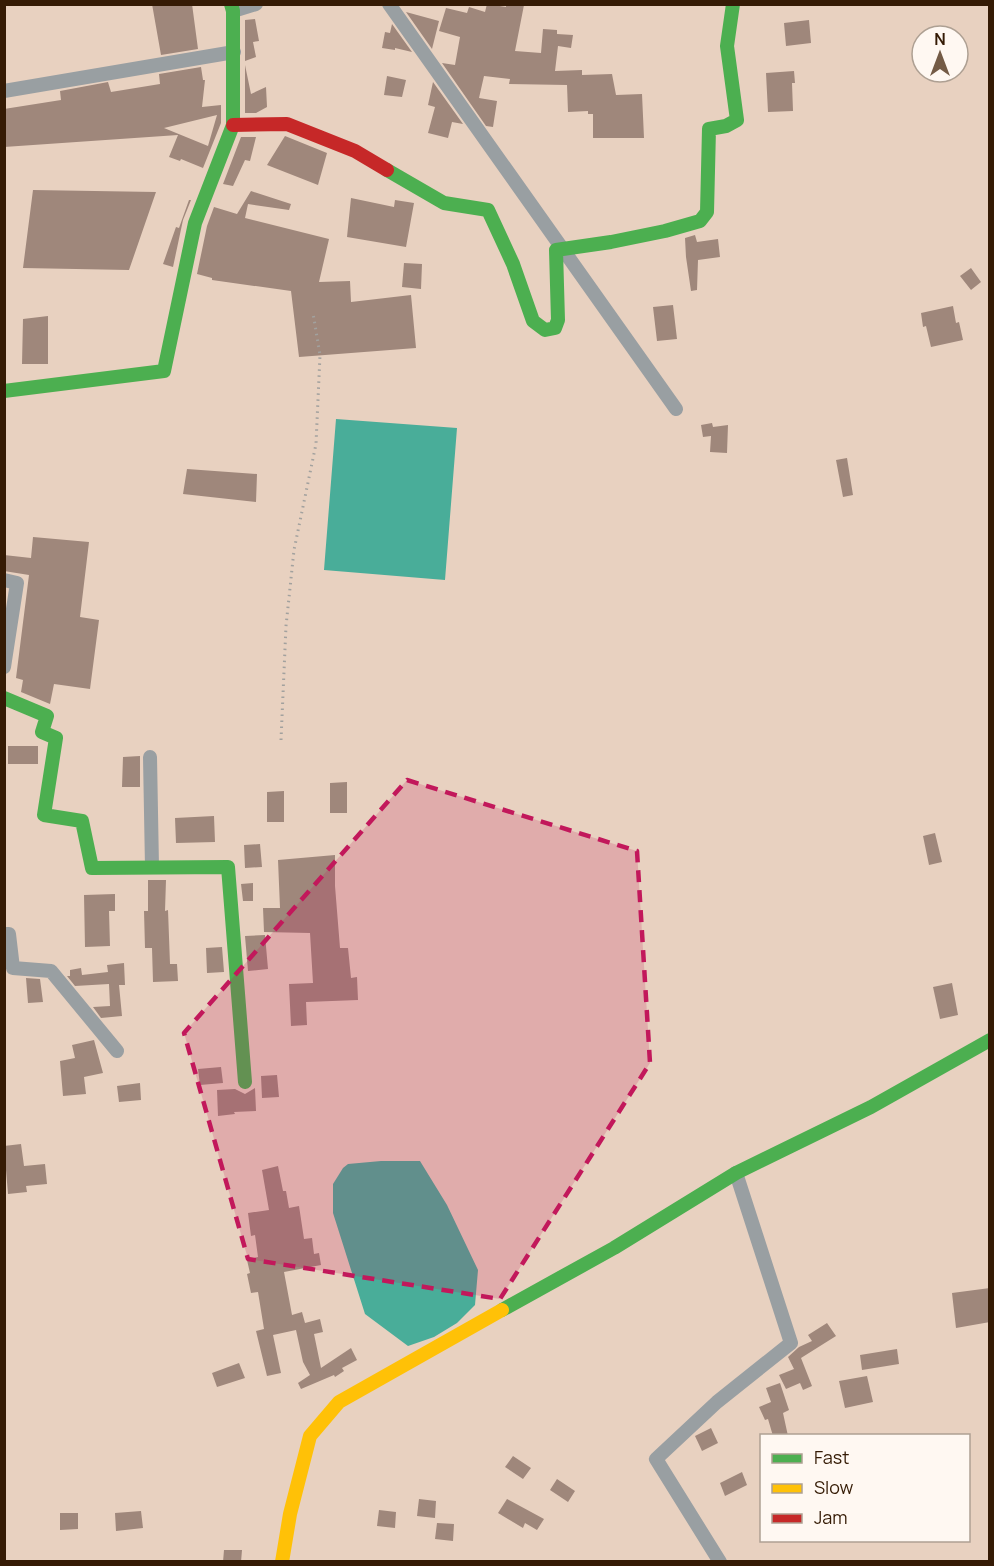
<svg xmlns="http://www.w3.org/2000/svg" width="994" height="1566" viewBox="0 0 994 1566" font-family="Manrope,sans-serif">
  <rect width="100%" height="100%" fill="#e8d1c0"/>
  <!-- water -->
  <path fill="#49ad99" d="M 336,419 L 457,428 L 445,580 L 324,570 Z
    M 381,1161 L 420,1161 L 447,1205 L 478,1270 L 475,1305 L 457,1323 L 434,1337 L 408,1346 L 365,1314 L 333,1213 L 333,1184 L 343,1168 L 348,1164 Z"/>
  <!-- building -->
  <path fill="#9f877b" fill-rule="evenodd" d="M 152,4 L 192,4 L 198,49 L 161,55 Z
    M 487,4 L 506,7 L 506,4 L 524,5 L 515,51 L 541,53 L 543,29 L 557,30 L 557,34 L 573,35 L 571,48 L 558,46 L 555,71 L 582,70 L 582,75 L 612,74 L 616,95 L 642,94 L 644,138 L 593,138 L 593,114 L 588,114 L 588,111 L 568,112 L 567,85 L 509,84 L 510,79 L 484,76 L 479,98 L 497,101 L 493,127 L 486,126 L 442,63 L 455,65 L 460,37 L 439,31 L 446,8 L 467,13 L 469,7 L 485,12 Z
    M 406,12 L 439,21 L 432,49 Z
    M 255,19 L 259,41 L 253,42 L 256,57 L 245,61 L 245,20 Z
    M 809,20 L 811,43 L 786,46 L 784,23 Z
    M 392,24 L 412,52 L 395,48 L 395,50 L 382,48 L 385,32 L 390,33 Z
    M 245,65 L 251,94 L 266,87 L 267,107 L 256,113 L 245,113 Z
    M 201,67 L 203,80 L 205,80 L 202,107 L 221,105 L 221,123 L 201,173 L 203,168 L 181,159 L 180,161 L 169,157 L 178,135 L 4,147 L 4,109 L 61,100 L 60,91 L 108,82 L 111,92 L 160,84 L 159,74 ZM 217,115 L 208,146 L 164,128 Z
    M 794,71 L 795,83 L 792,83 L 793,111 L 768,112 L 766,73 Z
    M 387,76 L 406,80 L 402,97 L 384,95 Z
    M 433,82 L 463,124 L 452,122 L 448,138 L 428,133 L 435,107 L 428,105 Z
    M 285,136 L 327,153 L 318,185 L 267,165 Z
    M 241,137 L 256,137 L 250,161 L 245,160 L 233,186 L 223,184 Z
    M 33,190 L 156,192 L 129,270 L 23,268 Z
    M 251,191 L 291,204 L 289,210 L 248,204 L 245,218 L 329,239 L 319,282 L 350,281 L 351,302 L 411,295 L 416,348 L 299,357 L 291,291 L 212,280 L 212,278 L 197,274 L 207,226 L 214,207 L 237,214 Z
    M 351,198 L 394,207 L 395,200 L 414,203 L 406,247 L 347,237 Z
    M 189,200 L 191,200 L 183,220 L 173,267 L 163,264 L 176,227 L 179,228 Z
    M 695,235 L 697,242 L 718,239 L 720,257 L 698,260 L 697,290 L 691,291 L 686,257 L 685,238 Z
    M 404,263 L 422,264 L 421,289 L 402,287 Z
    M 971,268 L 981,282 L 971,290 L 960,276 Z
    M 673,305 L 677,339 L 657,341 L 653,307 Z
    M 953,306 L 956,323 L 959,322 L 963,340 L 931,347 L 926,326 L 923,327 L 921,313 Z
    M 48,316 L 48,364 L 22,364 L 23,319 Z
    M 712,423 L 713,427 L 728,425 L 727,453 L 710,452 L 711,436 L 703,437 L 701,425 Z
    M 847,458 L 853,495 L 843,497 L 836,460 Z
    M 187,469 L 257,474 L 256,502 L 183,494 Z
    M 33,537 L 89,542 L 80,617 L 99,620 L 90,689 L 54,684 L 50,704 L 21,692 L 23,680 L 16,678 L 29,575 L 4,571 L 4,555 L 31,558 Z
    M 8,746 L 38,746 L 38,764 L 8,764 Z
    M 140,756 L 140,787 L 122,787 L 123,757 Z
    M 347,782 L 347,813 L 330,813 L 330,783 Z
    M 284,791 L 284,822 L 267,822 L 267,792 Z
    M 214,816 L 215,842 L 176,843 L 175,818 Z
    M 935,833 L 942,862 L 929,865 L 923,836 Z
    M 260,844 L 262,867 L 245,868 L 244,845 Z
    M 335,855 L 335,886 L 340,948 L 348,948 L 351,978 L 357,977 L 358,1000 L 306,1002 L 307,1025 L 291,1026 L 289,984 L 313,983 L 310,933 L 264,932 L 263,908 L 280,908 L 278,860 Z
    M 148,880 L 166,880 L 165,911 L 168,910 L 170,964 L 177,964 L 178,981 L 153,982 L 152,948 L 145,948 L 144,911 L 148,911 Z
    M 253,883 L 253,901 L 243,901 L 241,884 Z
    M 115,894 L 115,911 L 109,911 L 110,946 L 85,947 L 84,895 Z
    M 265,935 L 268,969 L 248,971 L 245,936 Z
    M 222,947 L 224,972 L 207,973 L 206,948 Z
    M 124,963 L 125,985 L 119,985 L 122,1016 L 101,1018 L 93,1007 L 110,1006 L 109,984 L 75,986 L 67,976 L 70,976 L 70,970 L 81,968 L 82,975 L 108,972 L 107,965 Z
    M 26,978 L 40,979 L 43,1002 L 28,1003 Z
    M 952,983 L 958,1015 L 940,1019 L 933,987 Z
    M 94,1040 L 103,1073 L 84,1077 L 86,1094 L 63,1096 L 60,1061 L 75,1058 L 72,1045 Z
    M 221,1067 L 223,1083 L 200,1085 L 198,1069 Z
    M 277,1075 L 279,1097 L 262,1098 L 261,1076 Z
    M 140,1083 L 141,1100 L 119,1102 L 117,1086 Z
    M 255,1088 L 256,1111 L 234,1112 L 235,1114 L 218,1116 L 217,1090 L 235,1089 L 245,1094 Z
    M 21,1144 L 24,1166 L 45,1164 L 47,1184 L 26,1186 L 27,1192 L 8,1194 L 4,1146 Z
    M 278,1166 L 283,1191 L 286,1191 L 289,1208 L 299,1206 L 304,1239 L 312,1238 L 314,1254 L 319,1253 L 321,1265 L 284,1272 L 292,1315 L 302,1312 L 305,1323 L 320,1319 L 323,1332 L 314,1334 L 321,1368 L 351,1348 L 357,1360 L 342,1368 L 344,1371 L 335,1377 L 334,1375 L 301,1389 L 298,1383 L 310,1375 L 303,1362 L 296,1330 L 273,1335 L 281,1373 L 267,1376 L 256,1331 L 264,1329 L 258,1292 L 251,1293 L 247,1274 L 250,1273 L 247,1260 L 258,1257 L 255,1235 L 251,1236 L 248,1213 L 269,1210 L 262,1170 Z
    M 990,1288 L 990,1322 L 956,1328 L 952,1293 Z
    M 827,1323 L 836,1336 L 801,1358 L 812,1386 L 803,1390 L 800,1383 L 786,1389 L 779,1375 L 794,1369 L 788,1357 L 799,1347 L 812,1341 L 808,1335 Z
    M 897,1349 L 899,1364 L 862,1370 L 860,1355 Z
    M 239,1363 L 245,1378 L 217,1387 L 212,1373 Z
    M 867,1376 L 873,1402 L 845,1408 L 839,1381 Z
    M 780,1383 L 789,1410 L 783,1413 L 788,1436 L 773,1436 L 768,1419 L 765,1420 L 759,1407 L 771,1402 L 766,1388 Z
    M 711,1428 L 718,1443 L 702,1451 L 695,1436 Z
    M 513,1456 L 531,1468 L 523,1479 L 505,1467 Z
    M 742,1472 L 747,1485 L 725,1496 L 720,1483 Z
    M 557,1479 L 575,1491 L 568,1502 L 550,1490 Z
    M 419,1499 L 436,1501 L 435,1518 L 417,1516 Z
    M 507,1499 L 544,1519 L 537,1530 L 525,1523 L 523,1528 L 498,1513 Z
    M 379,1510 L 396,1512 L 395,1528 L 377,1526 Z
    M 141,1511 L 143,1528 L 116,1531 L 115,1513 Z
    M 60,1513 L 78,1513 L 78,1529 L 60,1530 Z
    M 437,1523 L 454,1524 L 453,1541 L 435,1539 Z
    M 224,1550 L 242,1550 L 241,1562 L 223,1562 Z"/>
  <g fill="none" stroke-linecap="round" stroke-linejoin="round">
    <!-- path -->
    <path stroke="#a2a19e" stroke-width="3" stroke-dasharray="1.5 4.5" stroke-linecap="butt" d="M 281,740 L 286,626 L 294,550 L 316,444 L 320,355 L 313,313"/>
    <!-- street -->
    <path stroke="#999fa2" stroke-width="14" d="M 389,4 L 676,409
      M 233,11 L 256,4
      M 4,91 L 234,52
      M 4,580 L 17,583 L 4,667
      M 150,757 L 152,867
      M 4,934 L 9,934 L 13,968 L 51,971 L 117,1051
      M 720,1562 L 656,1459 L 717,1402 L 791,1343 L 736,1173"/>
    <!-- fast -->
    <path stroke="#4caf50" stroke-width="14" d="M 387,170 L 444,203 L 488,210 L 513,264 L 533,321 L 545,330 L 555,328 L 558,320 L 556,250 L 611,242 L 665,231 L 700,221 L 707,212 L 709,129 L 726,126 L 737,120 L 727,46 L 733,4
      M 4,391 L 164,371 L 195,223 L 233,125 L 233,11 L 231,4
      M 4,698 L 47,716 L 42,732 L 56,738 L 44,815 L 82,821 L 92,868 L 228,867 L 245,1082
      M 502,1310 L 614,1248 L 736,1173 L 871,1107 L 990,1040"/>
    <!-- slow -->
    <path stroke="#ffc107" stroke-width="14" d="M 282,1562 L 290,1514 L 310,1436 L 339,1402 L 502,1310"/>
    <!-- jam -->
    <path stroke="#c62828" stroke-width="14" d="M 233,125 L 287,124 L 355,151 L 387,170"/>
  </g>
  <!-- marked area -->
  <path fill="#c2185b" fill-opacity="0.2" stroke="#c2185b" stroke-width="4.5" stroke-dasharray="12 8" stroke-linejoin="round" d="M 407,780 L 637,851 L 650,1063 L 500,1299 L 248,1259 L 184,1033 Z"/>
  <!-- border -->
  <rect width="994" height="1566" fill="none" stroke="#351b05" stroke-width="12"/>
  <!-- legend -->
  <rect x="760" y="1434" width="210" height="108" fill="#fff8f2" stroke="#aea093" stroke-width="1.5"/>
  <rect x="772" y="1454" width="30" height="9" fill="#4caf50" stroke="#aea093" stroke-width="1.5"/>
  <text x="814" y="1464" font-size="18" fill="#351b05">Fast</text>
  <rect x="772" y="1484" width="30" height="9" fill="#ffc107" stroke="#aea093" stroke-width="1.5"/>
  <text x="814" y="1494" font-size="18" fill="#351b05">Slow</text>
  <rect x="772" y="1514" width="30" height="9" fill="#c62828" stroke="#aea093" stroke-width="1.5"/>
  <text x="814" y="1524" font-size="18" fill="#351b05">Jam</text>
  <!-- north arrow -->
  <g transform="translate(940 54)"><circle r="28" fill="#fff8f2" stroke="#aea093" stroke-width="1.5"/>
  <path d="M0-4.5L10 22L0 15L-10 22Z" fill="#745b46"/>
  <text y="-9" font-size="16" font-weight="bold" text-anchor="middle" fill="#351b05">N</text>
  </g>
</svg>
